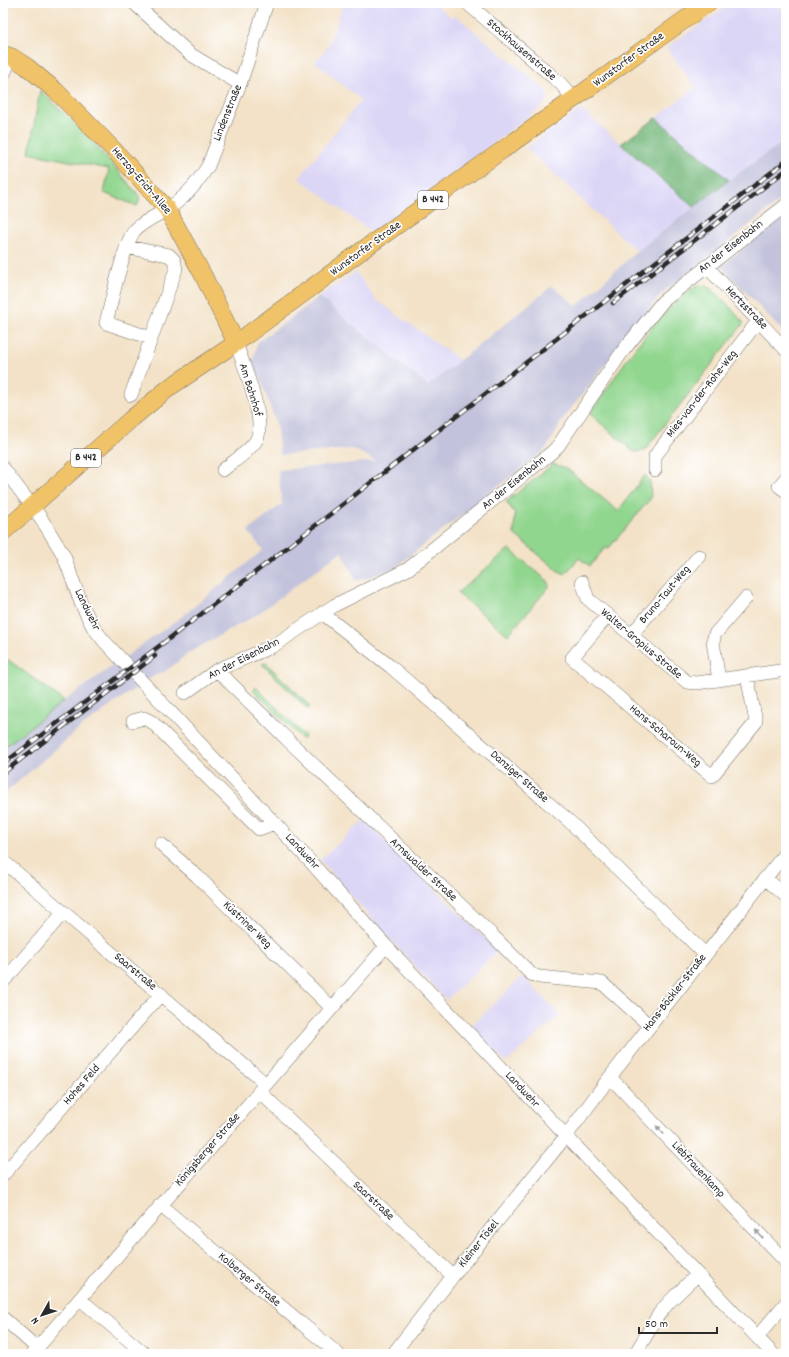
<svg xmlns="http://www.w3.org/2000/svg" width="789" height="1357" viewBox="0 0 789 1357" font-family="Dekko,sans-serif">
  <rect width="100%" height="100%" fill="#fff"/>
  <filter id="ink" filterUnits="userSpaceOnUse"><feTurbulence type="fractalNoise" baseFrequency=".025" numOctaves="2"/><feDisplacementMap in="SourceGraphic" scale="8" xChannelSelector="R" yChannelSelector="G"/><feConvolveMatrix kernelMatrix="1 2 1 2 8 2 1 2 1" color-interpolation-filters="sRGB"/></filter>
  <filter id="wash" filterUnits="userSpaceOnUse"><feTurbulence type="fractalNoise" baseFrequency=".012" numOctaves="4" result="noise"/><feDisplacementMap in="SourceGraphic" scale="16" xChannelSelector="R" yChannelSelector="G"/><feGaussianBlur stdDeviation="0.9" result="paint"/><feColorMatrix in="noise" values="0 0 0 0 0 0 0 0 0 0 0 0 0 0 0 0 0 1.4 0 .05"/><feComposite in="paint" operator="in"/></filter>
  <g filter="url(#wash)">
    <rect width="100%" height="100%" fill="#f3e2c7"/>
    <!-- built -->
    <path fill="#dcd6f6" d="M 344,3 L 434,3 L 452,18 L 455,15 L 547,91 L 547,102 L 479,154 L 371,232 L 299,178 L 361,100 L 315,62 L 328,47 Z
      M 732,3 L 774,3 L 786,13 L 786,140 L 729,180 L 656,118 L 696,87 L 666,48 Z
      M 581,109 L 694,207 L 637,251 L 526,148 Z
      M 356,272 L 375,299 L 461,361 L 428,386 L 319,297 Z
      M 364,820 L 498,951 L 446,1000 L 372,919 L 320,860 Z
      M 523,976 L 560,1015 L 506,1063 L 471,1026 Z"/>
    <!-- industrial -->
    <path fill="#c2c2dc" d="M 786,140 L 786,196 L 661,294 L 565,416 L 546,449 L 393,569 L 357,581 L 341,552 L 256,615 L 190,652 L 166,671 L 150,678 L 81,727 L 3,795 L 3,748 L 64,701 L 184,615 L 263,550 L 248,531 L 282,504 L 278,470 L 376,461 L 353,449 L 280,455 L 276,423 L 260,378 L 252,363 L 258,342 L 319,297 L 428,386 L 552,286 L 577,306 L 637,251 L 729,180 Z
      M 786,215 L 786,335 L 721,266 Z"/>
    <!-- green -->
    <path fill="#91d68f" stroke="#5e805d" d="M 40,90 L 92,141 L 137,193 C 141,197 140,201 137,206 L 104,193 L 109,169 L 29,153 Z
      M 701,285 C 715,286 734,313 744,323 L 644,451 L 634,452 L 590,414 C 618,373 645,328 683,296 C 689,291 694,286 701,285 Z
      M 553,464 L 566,468 L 618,511 L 645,475 L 650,481 L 651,498 L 608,549 L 605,548 L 590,566 L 579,558 L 565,574 L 557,570 L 514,534 L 515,513 L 506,502 Z
      M 509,549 L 549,582 L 549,587 L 508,635 L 457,593 Z
      M 3,656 L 64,701 L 3,748 Z
      M 266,663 L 310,706 L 308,709 L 262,664 Z
      M 256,687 L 305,736 L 302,739 L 253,690 Z"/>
    <!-- forest -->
    <path fill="#74b77a" stroke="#507152" d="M 656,118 L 729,180 L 694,207 L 621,144 Z"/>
  </g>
  <g filter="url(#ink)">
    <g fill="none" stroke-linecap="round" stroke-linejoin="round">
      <!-- minor casing -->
      <g stroke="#716b62" stroke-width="14">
        <path id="minor" d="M 134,3 L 190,54 L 240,84
          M 467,3 L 561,84 L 574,99
          M 3,75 L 12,57
          M 126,247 L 169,255 L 174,260 L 176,269 L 131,395
          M 706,266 L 786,350
          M 151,338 L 106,323 C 111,304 124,242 135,230 C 144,221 156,216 166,210 C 184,199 197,184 208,166 L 240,84 L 267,3
          M 3,468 L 41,518 L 64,556 L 81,603 L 93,627 L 104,641 L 308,859 L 386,946 L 773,1354
          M 223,470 C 234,461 250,451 257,439 C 266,419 243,364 236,343
          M 655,470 L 655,456 L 758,321
          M 786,478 L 779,486 L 786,491
          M 582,582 L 588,599 L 687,682 L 697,683 L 786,670
          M 322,613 L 391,667 L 569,821 L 705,954
          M 608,615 L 572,658 L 712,776 L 756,722 L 747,676
          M 631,635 L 699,556
          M 217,670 L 292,744 L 492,935 L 531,974 L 539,977 L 602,983 L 650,1026
          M 719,680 L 713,642 L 715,634 L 746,598
          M 185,693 L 217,670 L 273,646 L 335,605 L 408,569 L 552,452 L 558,446 L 622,352 L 663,301 L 786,205
          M 133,721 L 144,718 L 152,722 L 259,829 L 275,823
          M 161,844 L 197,876 L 331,1007
          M 3,861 L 266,1084
          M 765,878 L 786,896
          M 3,982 L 64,912
          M 610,1077 L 786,1262
          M 259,1091 L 453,1276
          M 3,1175 L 161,994
          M 160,1205 L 338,1354
          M 80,1299 L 145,1354
          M 3,1318 L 37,1348
          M 757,1337 L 786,1303
          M 32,1354 L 386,946
          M 393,1354 L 453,1276 L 566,1136 L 610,1077 L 786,852
          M 635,1354 L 659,1314 L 669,1302 L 697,1275"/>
      </g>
      <!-- major casing -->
      <g stroke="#716b62" stroke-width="18">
        <path id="major" d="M 3,54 L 12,57 L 26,66 L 56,91 L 114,150 L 167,209 L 203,275 L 236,343
          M 3,532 L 130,420 L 170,387 L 236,343 L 364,249 L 708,3"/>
      </g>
      <!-- minor -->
      <use href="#minor" stroke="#fff" stroke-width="13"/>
      <!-- major -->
      <use href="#major" stroke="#f1c369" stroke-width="17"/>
      <!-- rail casing -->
      <g stroke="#2b2b2b" stroke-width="4.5">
        <path id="rail" d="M 613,303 L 786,170
          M 3,764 L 191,622 L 786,161
          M 3,773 L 155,656"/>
      </g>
      <!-- rail -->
      <use href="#rail" stroke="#fff" stroke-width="3" stroke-dasharray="9" stroke-linecap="butt"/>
    </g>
    <!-- one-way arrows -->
    <defs><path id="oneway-solid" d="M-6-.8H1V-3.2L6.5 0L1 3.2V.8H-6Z"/></defs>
    <g fill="#a0a0a0">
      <use href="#oneway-solid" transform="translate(660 1130) rotate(-133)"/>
      <use href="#oneway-solid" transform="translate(759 1234) rotate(-133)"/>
    </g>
  </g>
  <g text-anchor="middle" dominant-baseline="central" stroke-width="3.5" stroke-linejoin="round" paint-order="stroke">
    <!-- shield labels -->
    <g fill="#fff" stroke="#6b6b6b" stroke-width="1">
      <rect x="418" y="191" width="30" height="18" rx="3"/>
      <rect x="71" y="449" width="30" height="18" rx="3"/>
    </g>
    <g font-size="11" font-weight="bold" fill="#2b2b2b">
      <text x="433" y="200">B 442</text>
      <text x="86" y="458">B 442</text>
    </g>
    <!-- street labels -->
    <g font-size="12" fill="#2b2b2b" stroke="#fff">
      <text transform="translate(521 50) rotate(41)">Stockhausenstraße</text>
      <text transform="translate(629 60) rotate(-36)">Wunstorfer Straße</text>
      <text transform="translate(228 113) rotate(-68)">Lindenstraße</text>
      <text transform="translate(141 181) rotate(49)">Herzog-Erich-Allee</text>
      <text transform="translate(731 247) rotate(-38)">An der Eisenbahn</text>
      <text transform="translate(366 249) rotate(-36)">Wunstorfer Straße</text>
      <text transform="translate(746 308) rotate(46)">Hertzstraße</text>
      <text transform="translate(250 390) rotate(73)">Am Bahnhof</text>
      <text transform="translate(702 394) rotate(-52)">Mies-van-der-Rohe-Weg</text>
      <text transform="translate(514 483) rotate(-39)">An der Eisenbahn</text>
      <text transform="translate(665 595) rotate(-50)">Bruno-Taut-Weg</text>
      <text transform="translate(87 610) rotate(64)">Landwehr</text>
      <text transform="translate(641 644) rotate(40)">Walter-Gropius-Straße</text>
      <text transform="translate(244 659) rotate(-27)">An der Eisenbahn</text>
      <text transform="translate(665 736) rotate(40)">Hans-Scharoun-Weg</text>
      <text transform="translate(519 777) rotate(41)">Danziger Straße</text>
      <text transform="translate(302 852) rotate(47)">Landwehr</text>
      <text transform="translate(423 870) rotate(43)">Arnswalder Straße</text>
      <text transform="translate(247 925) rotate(44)">Küstriner Weg</text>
      <text transform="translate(135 972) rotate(40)">Saarstraße</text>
      <text transform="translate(675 993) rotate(-52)">Hans-Böckler-Straße</text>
      <text transform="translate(82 1085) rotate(-49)">Hohes Feld</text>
      <text transform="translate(522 1090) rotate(47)">Landwehr</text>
      <text transform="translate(208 1150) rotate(-49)">Königsberger Straße</text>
      <text transform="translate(698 1170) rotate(47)">Liebfrauenkamp</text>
      <text transform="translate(373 1201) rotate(43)">Saarstraße</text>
      <text transform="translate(479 1244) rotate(-51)">Kleiner Tösel</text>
      <text transform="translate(249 1280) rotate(40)">Kolberger Straße</text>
    </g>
  </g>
  <!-- margin -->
  <rect width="789" height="1357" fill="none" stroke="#fff" stroke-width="16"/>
  <!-- north arrow -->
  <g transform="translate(42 1315) rotate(231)" stroke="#ffffff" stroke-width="3" paint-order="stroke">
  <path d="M0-3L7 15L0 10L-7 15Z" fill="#2b2b2b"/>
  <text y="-6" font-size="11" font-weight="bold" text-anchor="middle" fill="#2b2b2b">N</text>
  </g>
  <!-- scale -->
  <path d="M639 1327v6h78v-6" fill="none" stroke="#2b2b2b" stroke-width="2"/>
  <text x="645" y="1327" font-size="12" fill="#2b2b2b" stroke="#ffffff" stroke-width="3" paint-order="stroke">50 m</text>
</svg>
